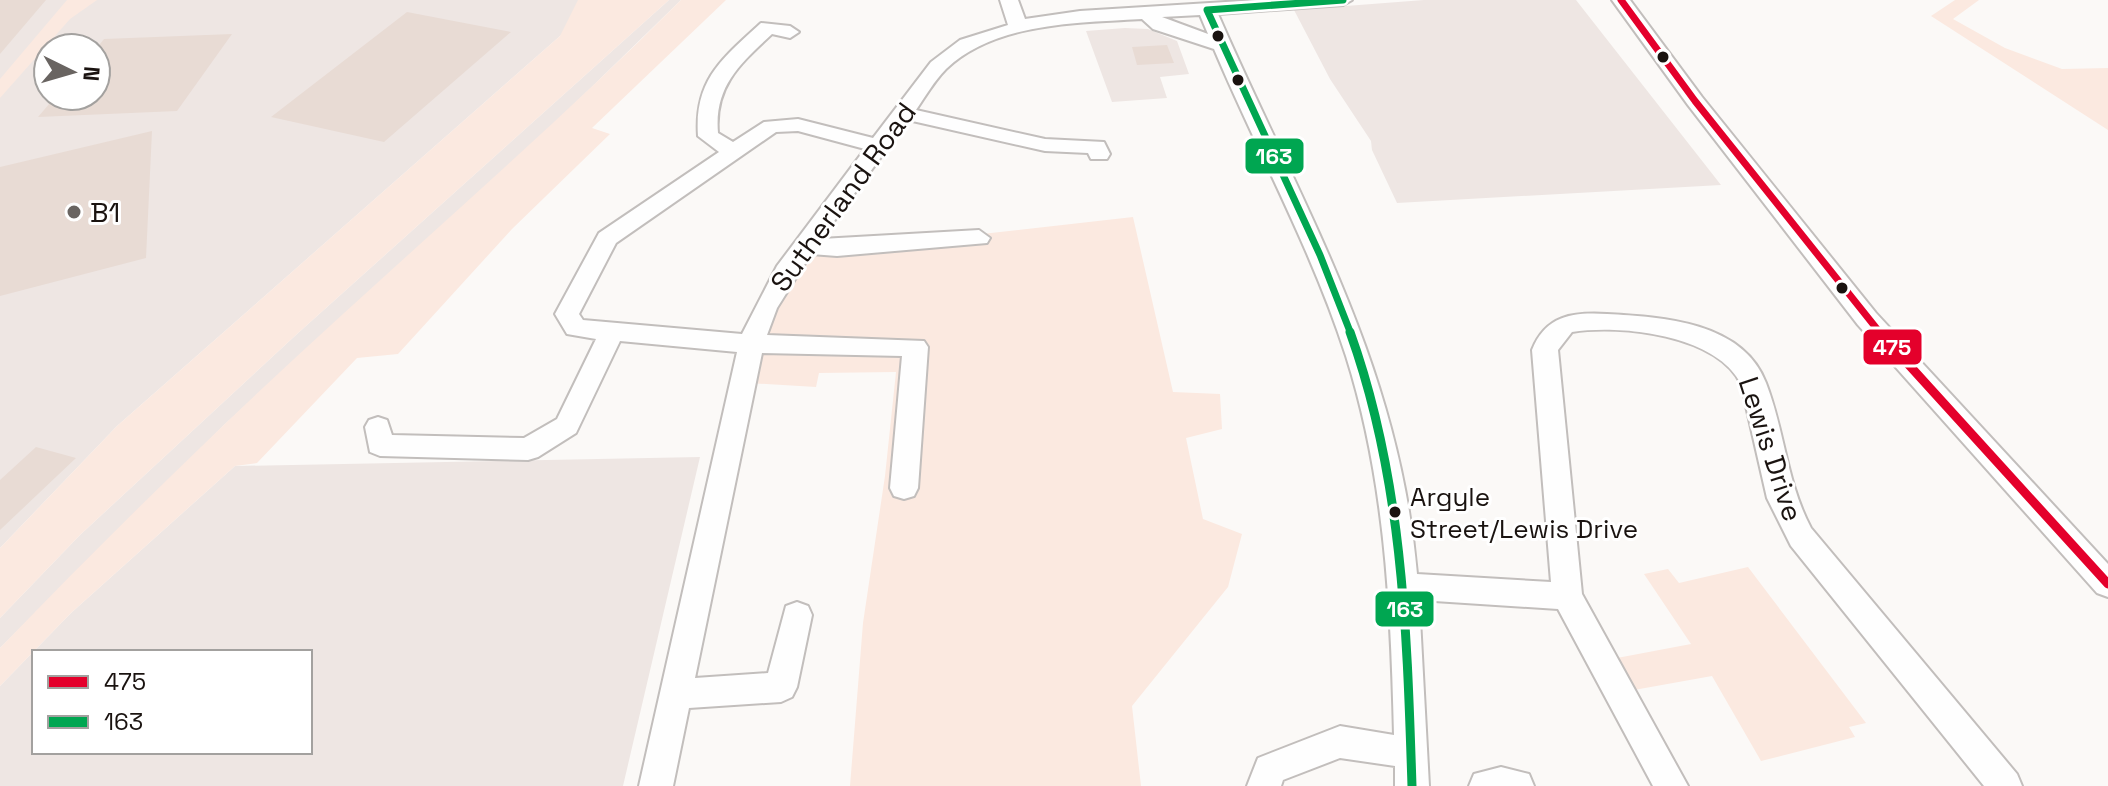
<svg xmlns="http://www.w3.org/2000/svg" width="2108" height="786" viewBox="0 0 2108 786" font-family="'Space Grotesk',sans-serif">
  <rect width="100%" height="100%" fill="#fbf9f7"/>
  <!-- built -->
  <path fill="#eee6e3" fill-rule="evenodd" d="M 0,0 L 601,0 L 117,426 L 0,548 ZM 48,48 L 96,48 L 96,96 L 48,96 Z
    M 669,0 L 681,0 L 530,147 L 225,424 L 0,648 L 0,618 L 80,535 L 297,334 Z
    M 1424,0 L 1576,0 L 1721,185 L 1397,203 L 1372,150 L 1371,141 L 1330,79 L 1294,10 Z
    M 1125,28 L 1148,29 L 1177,41 L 1189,74 L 1160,77 L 1167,98 L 1112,102 L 1086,31 Z
    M 700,457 L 623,786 L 0,786 L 0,686 L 71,613 L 235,466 ZM 34,652 L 310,652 L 310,752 L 34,752 Z"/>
  <!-- green -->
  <path fill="#fbe9e0" d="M 67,0 L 97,0 L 70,19 L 0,98 L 0,79 Z
    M 578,0 L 669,0 L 297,334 L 80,535 L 0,618 L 0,548 L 117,426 L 560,36 Z
    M 681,0 L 726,0 L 592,128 L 610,134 L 512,229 L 398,354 L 357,358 L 257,463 L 235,466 L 71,613 L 0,686 L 0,648 C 111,533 225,421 343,314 C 457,210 572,109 681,0 Z
    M 1955,0 L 1979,0 L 1953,19 L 2005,48 L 2062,69 L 2108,68 L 2108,130 L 1931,16 Z
    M 1133,217 L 1173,392 L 1220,394 L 1222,429 L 1186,438 L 1203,519 L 1242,534 L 1228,587 L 1132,706 L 1141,786 L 850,786 L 863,623 L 885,476 L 896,372 L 819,373 L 816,387 L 748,383 L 772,310 L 812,244 L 982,234 Z
    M 1748,567 L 1866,723 L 1849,727 L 1855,737 L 1761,761 L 1712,676 L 1634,690 L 1617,658 L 1691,644 L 1644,574 L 1668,569 L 1679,583 Z"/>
  <!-- building -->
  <path fill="#e8dbd4" d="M 0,0 L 46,0 L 0,54 Z
    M 407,12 L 511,32 L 384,142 L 271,117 Z
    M 232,34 L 177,111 L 38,117 L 56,96 L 96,96 L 96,49 L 104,39 Z
    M 1167,45 L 1174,63 L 1137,65 L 1132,47 Z
    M 152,131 L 146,258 L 0,296 L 0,167 Z
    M 36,447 L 76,458 L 0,530 L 0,480 Z"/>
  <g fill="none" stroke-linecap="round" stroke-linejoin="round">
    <!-- minor casing -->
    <g stroke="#c2bebc" stroke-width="4">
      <path id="minor" d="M 1000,0 L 1018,0 L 1025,19 L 1080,11 L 1258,0 L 1352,0 L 1343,5 L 1218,14 C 1301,205 1398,359 1417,574 L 1551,582 L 1532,350 C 1546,315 1573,312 1607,314 C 1663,317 1743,322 1766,383 C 1785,432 1786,481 1811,528 L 2017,774 L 2022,786 L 1984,786 L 1791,546 L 1767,498 L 1741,384 C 1717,335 1621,324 1572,332 L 1558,350 L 1582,594 L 1688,786 L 1653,786 L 1558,609 L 1419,600 L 1429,786 L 1395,786 L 1395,766 L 1340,758 L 1283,780 L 1281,786 L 1247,786 L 1258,758 L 1340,726 L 1394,735 C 1391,606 1385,479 1346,356 C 1312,250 1257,151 1214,49 L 1153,29 L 1142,19 C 1078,23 995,22 946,69 C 934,81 925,97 916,110 L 1045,139 L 1104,142 L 1110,154 L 1107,159 L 1091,159 L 1088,153 L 1045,151 L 908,120 L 821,239 L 979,230 L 990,238 L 987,243 L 837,256 L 811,254 L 777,308 L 767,335 L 924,341 L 928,347 L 918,488 L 914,496 L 904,499 L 894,496 L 890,488 L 902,356 L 762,353 L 695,678 L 768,673 L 786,606 L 797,602 L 808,606 L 812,615 L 797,687 L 792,697 L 781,702 L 689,708 L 673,786 L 639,786 L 737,352 L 620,341 L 576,433 L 538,457 L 528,460 L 380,456 L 370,452 L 365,427 L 369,420 L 378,417 L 387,420 L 392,435 L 524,438 L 557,419 L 596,339 L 567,334 L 555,314 L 599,233 L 719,152 L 698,136 C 694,79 723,58 761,23 L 790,26 L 799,32 L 790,38 L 772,34 C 740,64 714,86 718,133 L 733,142 L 764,122 L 798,119 L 873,138 L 931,62 L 960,40 L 1008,25 ZM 1200,15 L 1208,34 L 1162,17 ZM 798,131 L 865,149 L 777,266 L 742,334 L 583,320 L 579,314 L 616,243 L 776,132 Z
        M 1612,0 L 1630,0 L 1702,97 L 1876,313 L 2108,564 L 2108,597 L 2097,593 L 1858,325 L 1688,105 Z
        M 1501,767 L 1529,774 L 1534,786 L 1469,786 L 1474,774 Z"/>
    </g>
    <!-- minor -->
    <use href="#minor" fill="#fefefe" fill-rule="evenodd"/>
    <!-- bus-1-far1 casing -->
    <g stroke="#fff" stroke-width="12">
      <path id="bus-1-far1" d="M 1621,0 L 1695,101 L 1881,334"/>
    </g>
    <!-- bus-1 casing -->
    <g stroke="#fff" stroke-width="15">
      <path id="bus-1" d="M 1879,332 L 2108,584"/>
    </g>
    <!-- bus-2-far1 casing -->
    <g stroke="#fff" stroke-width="12">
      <path id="bus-2-far1" d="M 1343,0 L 1207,10 L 1320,255 L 1351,334"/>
    </g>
    <!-- bus-2 casing -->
    <g stroke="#fff" stroke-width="15">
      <path id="bus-2" d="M 1350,332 C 1403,479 1407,632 1412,786"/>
    </g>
    <!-- bus-1-far1 -->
    <use href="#bus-1-far1" stroke="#e4002b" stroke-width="7"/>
    <!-- bus-1 -->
    <use href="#bus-1" stroke="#e4002b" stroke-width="9"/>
    <!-- bus-2-far1 -->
    <use href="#bus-2-far1" stroke="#00a651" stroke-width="7"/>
    <!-- bus-2 -->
    <use href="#bus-2" stroke="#00a651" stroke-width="9"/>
  </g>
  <!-- markers -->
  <g fill="#1a1310" stroke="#fff" stroke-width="3">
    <circle cx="1218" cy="36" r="7"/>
    <circle cx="1663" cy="57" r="7"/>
    <circle cx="1238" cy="80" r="7"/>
    <circle cx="1842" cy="288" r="7"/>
    <circle cx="1395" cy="512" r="7"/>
  </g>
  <circle fill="#696461" stroke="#fff" stroke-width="3" cx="74" cy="212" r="8"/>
  <g text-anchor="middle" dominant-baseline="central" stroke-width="6" stroke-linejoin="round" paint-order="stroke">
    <!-- bus labels -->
    <g font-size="26" fill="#1a1310" stroke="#fff" text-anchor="start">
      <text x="1410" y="497">Argyle<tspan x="1410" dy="32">Street/Lewis Drive</tspan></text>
    </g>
    <!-- street labels -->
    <g font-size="28" fill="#1a1310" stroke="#fff">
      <text transform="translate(843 197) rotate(-54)">Sutherland Road</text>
      <text transform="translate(1771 449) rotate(72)">Lewis Drive</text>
    </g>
    <!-- poi labels -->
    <g font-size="28" fill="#1a1310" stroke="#fff" text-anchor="start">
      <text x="90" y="212">B1</text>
    </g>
  </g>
  <g stroke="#fff" stroke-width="3">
    <rect x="1244" y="137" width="61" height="38" rx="8" fill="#00a651"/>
    <rect x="1862" y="328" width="61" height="38" rx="8" fill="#e4002b"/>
    <rect x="1374" y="590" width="61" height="38" rx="8" fill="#00a651"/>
  </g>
  <g font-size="22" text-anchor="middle" font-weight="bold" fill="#fff">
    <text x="1274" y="164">163</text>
    <text x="1892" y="355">475</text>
    <text x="1405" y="617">163</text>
  </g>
  <!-- legend -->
  <rect x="32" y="650" width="280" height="104" fill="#ffffff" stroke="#a3a19f" stroke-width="2"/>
  <rect x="48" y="676" width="40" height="12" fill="#e4002b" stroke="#a3a19f" stroke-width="2"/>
  <text x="104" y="690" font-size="24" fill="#1a1310">475</text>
  <rect x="48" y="716" width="40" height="12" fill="#00a651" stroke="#a3a19f" stroke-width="2"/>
  <text x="104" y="730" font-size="24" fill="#1a1310">163</text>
  <!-- north arrow -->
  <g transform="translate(72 72) rotate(95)"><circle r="38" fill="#ffffff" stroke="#a3a19f" stroke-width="2"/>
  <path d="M0-6L14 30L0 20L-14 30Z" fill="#696461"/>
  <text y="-12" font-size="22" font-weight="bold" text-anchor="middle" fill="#1a1310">N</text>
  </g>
</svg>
